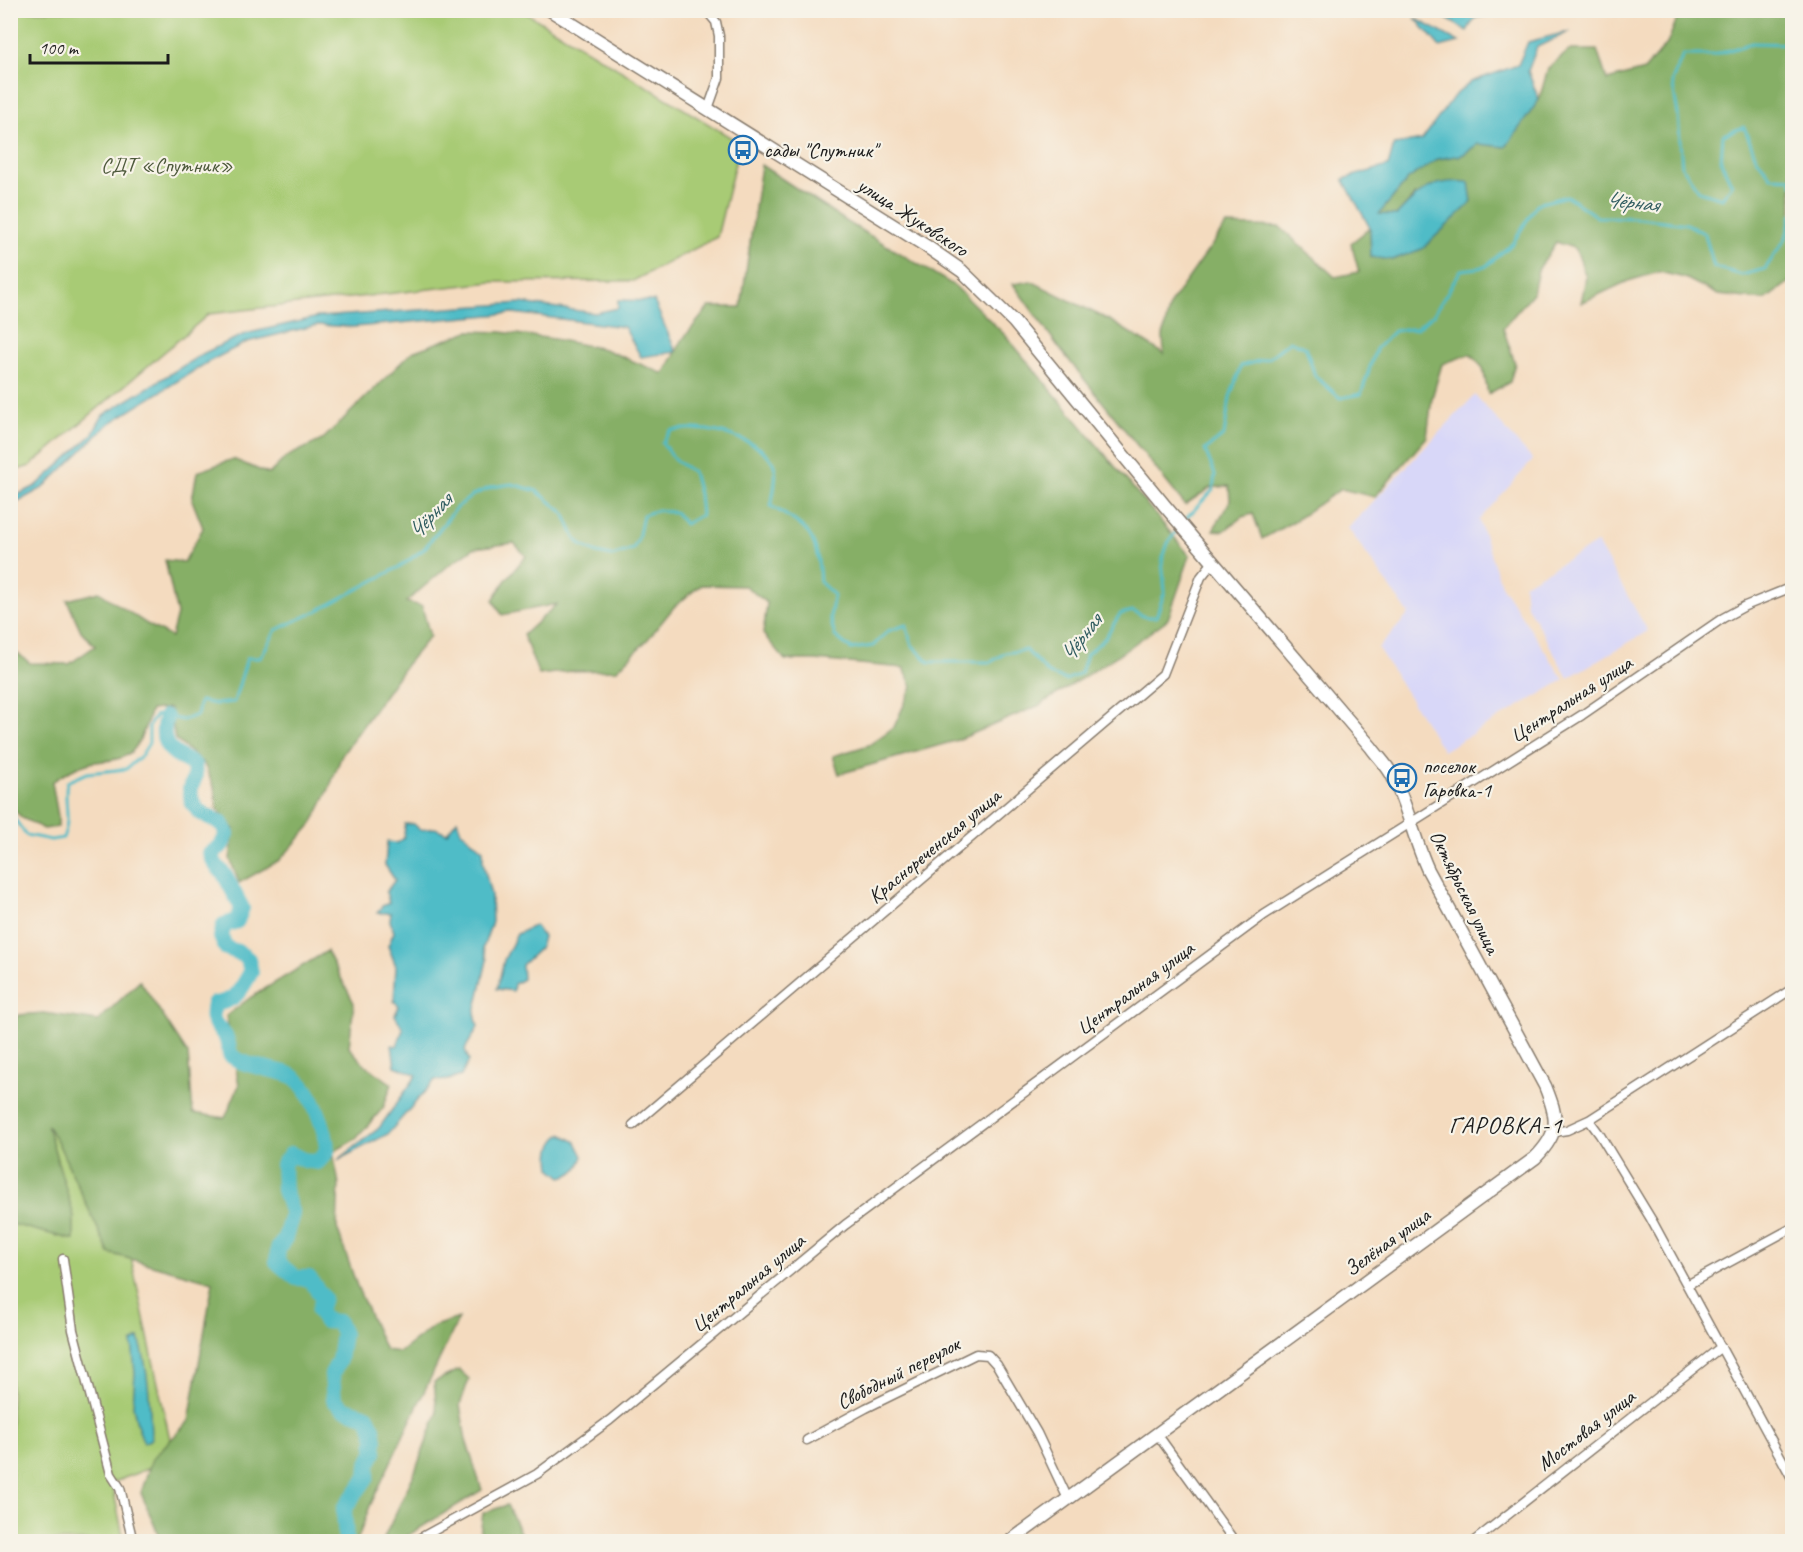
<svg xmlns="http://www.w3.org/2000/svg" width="1803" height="1552" viewBox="0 0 1803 1552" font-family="Caveat,sans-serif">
  <rect width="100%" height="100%" fill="#f7f3e8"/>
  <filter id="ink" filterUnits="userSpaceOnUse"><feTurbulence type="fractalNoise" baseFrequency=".0167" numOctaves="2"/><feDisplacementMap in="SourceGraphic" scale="12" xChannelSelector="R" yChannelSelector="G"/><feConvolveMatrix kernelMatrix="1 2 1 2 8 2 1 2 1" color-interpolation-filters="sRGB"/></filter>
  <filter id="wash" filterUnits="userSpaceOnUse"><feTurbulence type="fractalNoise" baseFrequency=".008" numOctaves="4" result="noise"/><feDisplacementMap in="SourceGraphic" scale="24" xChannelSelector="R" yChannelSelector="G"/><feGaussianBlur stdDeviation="1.35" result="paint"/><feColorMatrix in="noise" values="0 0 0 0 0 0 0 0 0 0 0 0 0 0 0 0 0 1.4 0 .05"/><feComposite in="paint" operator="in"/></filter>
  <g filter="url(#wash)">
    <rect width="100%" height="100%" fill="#f4dbbf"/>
    <!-- built -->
    <path fill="#d8d7f8" d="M 1475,395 L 1533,460 L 1479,520 L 1501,585 L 1564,680 L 1443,751 L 1378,648 L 1409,614 L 1348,528 Z
      M 1597,543 L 1648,631 L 1568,678 L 1526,604 L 1524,584 Z"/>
    <!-- green -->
    <path fill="#a8cb75" stroke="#627448" stroke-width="1.5" d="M 10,11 L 523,11 L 740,143 L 717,237 L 633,281 L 492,282 L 209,314 L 30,466 L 11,472 Z
      M 69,1076 L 121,1211 L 174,1458 L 112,1483 L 124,1541 L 11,1541 L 11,1095 Z"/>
    <!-- forest -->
    <path fill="#86af66" stroke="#516641" stroke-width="1.5" d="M 1680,11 L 1792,11 L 1792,280 L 1765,300 L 1718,295 L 1685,278 L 1659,272 L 1628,281 L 1581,303 L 1586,277 L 1576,249 L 1556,242 L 1538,270 L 1533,293 L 1503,328 L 1515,363 L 1510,382 L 1488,394 L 1483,368 L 1470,354 L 1442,364 L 1432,398 L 1427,437 L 1375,497 L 1341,489 L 1294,521 L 1262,539 L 1253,514 L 1242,517 L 1224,531 L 1213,530 L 1230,501 L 1229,486 L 1210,488 L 1185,505 L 1060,349 L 1013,284 L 1031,281 L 1111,321 L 1164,354 L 1163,336 L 1170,304 L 1226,225 L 1280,227 L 1335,277 L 1359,272 L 1351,243 L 1370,228 L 1371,257 L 1416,194 L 1397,215 L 1378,215 L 1408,179 L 1438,159 L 1462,155 L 1539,100 L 1548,68 L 1570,50 L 1597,50 L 1607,80 L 1644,70 L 1667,44 Z
      M 761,165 L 849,223 L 955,286 L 1006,336 L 1190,556 L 1168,619 L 1126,650 L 1040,705 L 958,740 L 839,774 L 833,756 L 869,745 L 894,727 L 912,687 L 904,668 L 815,660 L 785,660 L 763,634 L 767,603 L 745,586 L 701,585 L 674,607 L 648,639 L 617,670 L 572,671 L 539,675 L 523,635 L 557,604 L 502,615 L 493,600 L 505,581 L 526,556 L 514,543 L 474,548 L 448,566 L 406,602 L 422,606 L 430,636 L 406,665 L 342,755 L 329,789 L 312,824 L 280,860 L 239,883 L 230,859 L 234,829 L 217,808 L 215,789 L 204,764 L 175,739 L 170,708 L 151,710 C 146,723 143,738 134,749 C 124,762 104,760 90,763 C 75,767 64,774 52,782 L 58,816 L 58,827 L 44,829 L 22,818 L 11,807 L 11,648 L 30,663 L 69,664 L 95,646 L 81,631 L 67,600 L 99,592 L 147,624 L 171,637 L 177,614 L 165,560 L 184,562 L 203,528 L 192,500 L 197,472 L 233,459 L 269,474 L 286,457 L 322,440 L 412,352 L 469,331 L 501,332 L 554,339 L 604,349 L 664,374 L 683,339 L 709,307 L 741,307 Z
      M 327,951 L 354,1003 L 349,1047 L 364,1064 L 392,1084 L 383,1108 L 356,1139 L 333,1152 L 339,1184 L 337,1228 L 357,1286 L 385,1350 L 400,1352 L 434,1326 L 459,1318 L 370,1506 L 357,1541 L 161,1541 L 141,1493 L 152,1459 L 189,1421 L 213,1282 L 109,1253 L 57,1141 L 47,1125 L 74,1216 L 74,1240 L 11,1224 L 11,1027 L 18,1015 L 44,1013 L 98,1021 L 140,981 L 188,1054 L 193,1113 L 225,1118 L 239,1085 L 226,1016 L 251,997 Z
      M 459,1370 L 469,1379 L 460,1405 L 466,1440 L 482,1490 L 399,1541 L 393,1541 L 384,1538 L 414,1474 L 437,1414 L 434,1382 Z
      M 507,1505 L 524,1541 L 479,1541 L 483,1513 Z"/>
    <!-- water -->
    <path fill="#4fbcc7" stroke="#366c72" stroke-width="1.5" d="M 1436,11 L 1488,11 L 1490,15 L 1475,18 L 1467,31 L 1445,18 Z
      M 1415,18 L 1459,42 L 1440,47 Z
      M 1571,31 L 1537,47 L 1528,71 L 1539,100 L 1506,147 L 1478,144 L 1462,155 L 1438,159 L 1408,179 L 1379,214 L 1397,215 C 1421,189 1433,179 1469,182 L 1472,202 L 1422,249 L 1392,260 L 1371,257 L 1370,228 L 1343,179 L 1388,166 L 1394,145 L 1422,140 L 1454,96 L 1471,82 L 1518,65 L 1528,42 Z
      M 618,300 L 654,301 L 676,352 L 641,357 L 624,327 L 513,313 L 354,327 L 318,325 L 247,342 L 208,362 L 110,423 L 43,488 L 17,502 L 11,503 L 11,498 L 36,486 L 92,435 L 103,415 L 204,353 L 245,334 L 318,317 L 521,303 L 595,313 L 618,308 Z
      M 457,820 L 461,831 L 483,850 L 483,862 L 491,895 L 492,922 L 483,948 L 487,960 L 475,1013 L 478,1027 L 465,1049 L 469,1061 L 461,1076 L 448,1080 L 435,1080 L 388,1134 L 338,1160 L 379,1128 L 417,1075 L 395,1066 L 392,1045 L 397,1046 L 403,1029 L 395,1015 L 399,1006 L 394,1001 L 396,966 L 388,946 L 394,932 L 390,921 L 391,913 L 377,913 L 382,906 L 389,903 L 386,892 L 395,880 L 385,865 L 387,842 L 397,843 L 404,838 L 405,824 L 414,824 L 420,830 L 435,828 L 447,833 Z
      M 535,925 L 543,937 L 540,948 L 522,965 L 523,979 L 514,984 L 513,991 L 497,989 L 504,960 L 517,934 Z
      M 562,1134 L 576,1142 L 583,1156 C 579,1168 575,1174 562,1177 L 551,1168 C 549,1154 550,1142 562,1134 Z
      M 139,1338 C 149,1370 150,1406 151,1439 L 144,1443 L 138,1428 L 133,1406 L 135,1373 L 132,1343 Z"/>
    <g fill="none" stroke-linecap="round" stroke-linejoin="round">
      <!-- stream -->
      <path stroke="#4fbcc7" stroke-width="3" d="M 1792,44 L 1752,43 L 1714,55 L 1683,55 L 1672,81 L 1678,114 L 1682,167 L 1699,191 L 1722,198 L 1732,185 L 1721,162 L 1723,135 L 1744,127 L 1756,157 L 1771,177 L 1792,178 L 1792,185
        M 1184,521 L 1213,490 L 1215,474 L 1205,450 L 1224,435 L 1230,397 L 1241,366 L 1269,358 L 1290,341 L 1306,348 L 1315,376 L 1340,398 L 1361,394 L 1376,349 L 1394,331 L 1417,328 L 1434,314 L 1461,270 L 1485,267 L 1513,243 L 1537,204 L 1567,196 L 1597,217 L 1639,218 L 1687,224 L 1705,234 L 1714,267 L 1742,275 L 1765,269 L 1786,238 L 1792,214
        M 10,817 L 14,818 L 26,835 L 51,840 L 63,838 C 72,817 63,804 67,782 L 87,773 L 126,769 L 141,756 L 149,743 L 149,726 L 156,715 L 183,720 L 197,715 L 200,701 L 216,704 L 234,702 L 247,658 L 260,658 L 276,630 L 317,611 L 401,566 L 424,549 L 456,508 L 473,495 L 492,487 L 512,484 L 537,491 L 564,513 L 575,538 L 581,545 L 597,553 L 612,556 L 633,549 L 638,539 L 643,515 L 658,510 L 676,513 L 685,524 L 701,515 L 699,494 L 693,472 L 676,461 L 662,443 L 671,430 C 679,430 687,428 695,429 C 718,430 770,442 775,469 C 777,480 773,495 771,506 C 811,530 817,534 820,582 L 834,595 L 830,617 L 835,636 L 851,649 L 873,646 L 888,631 L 906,625 L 912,645 L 929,662 L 991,662 L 1005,653 L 1026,650 L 1049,674 L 1066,680 L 1081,673 L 1087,654 L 1105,638 L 1120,614 L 1133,611 L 1145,617 L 1156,617 L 1165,591 L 1162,561 L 1168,543 L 1178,529"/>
      <!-- river -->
      <path stroke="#4fbcc7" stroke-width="16" d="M 166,717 C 158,746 171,752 194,765 L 195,777 L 190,789 L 192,802 L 199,812 L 221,823 L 227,834 L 221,846 L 210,854 L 216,865 L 224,874 L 242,908 L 237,921 L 224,925 L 221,937 L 226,948 L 238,952 L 248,959 L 251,972 C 240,991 237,1001 214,1004 C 210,1023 214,1021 225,1036 C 228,1040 229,1049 230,1055 C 247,1068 268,1067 288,1074 C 310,1082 327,1130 327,1152 L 318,1162 L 304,1160 L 291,1154 L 283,1164 L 284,1190 L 292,1214 L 285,1238 L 278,1249 L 277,1262 L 296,1278 L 309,1278 L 323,1298 L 319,1311 L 325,1321 L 338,1322 L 343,1334 L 339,1360 L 332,1374 L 334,1400 L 343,1408 L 367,1416 L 373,1428 L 375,1440 L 374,1453 L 368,1465 L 367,1477 L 344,1509 L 346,1542"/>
    </g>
  </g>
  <g filter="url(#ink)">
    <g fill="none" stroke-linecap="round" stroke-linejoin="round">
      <!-- minor casing -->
      <g stroke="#887c6e" stroke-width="11">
        <path id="minor" d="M 706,10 L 716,22 L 719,36 L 719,78 L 708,109
          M 1589,1120 L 1600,1135 L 1651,1219 L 1792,1478
          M 633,1125 L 1163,674 L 1201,577 L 1213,562
          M 1554,1132 L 1567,1130 L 1589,1120 L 1792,989
          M 63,1259 L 73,1330 L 111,1474 L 120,1488 L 133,1542
          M 1687,1285 L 1792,1228
          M 1157,1434 L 1235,1542
          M 807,1440 L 866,1408 L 976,1354 L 988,1355 L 997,1365 L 1037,1433 L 1068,1499
          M 413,1542 L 537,1474 L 610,1420 L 845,1225 L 1264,915 L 1582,715 L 1723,618 L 1745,606 L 1792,587
          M 1473,1542 L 1721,1347"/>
      </g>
      <!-- secondary casing -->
      <g stroke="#887c6e" stroke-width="15">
        <path id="secondary" d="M 550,10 L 926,246 L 962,271 L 1014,322 L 1165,506 L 1371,747 C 1378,757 1388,766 1393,777 C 1408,807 1414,840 1428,870 L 1545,1086 C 1558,1118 1561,1132 1535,1158 L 1009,1542"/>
      </g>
      <!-- minor -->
      <use href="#minor" stroke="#fff" stroke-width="8"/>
      <!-- secondary -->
      <use href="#secondary" stroke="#fff" stroke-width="12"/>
    </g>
  </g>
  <!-- icons -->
  <defs>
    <g id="bus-ring" transform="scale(1.5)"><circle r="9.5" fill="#f7f3e8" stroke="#1f6fb2" stroke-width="1.5"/><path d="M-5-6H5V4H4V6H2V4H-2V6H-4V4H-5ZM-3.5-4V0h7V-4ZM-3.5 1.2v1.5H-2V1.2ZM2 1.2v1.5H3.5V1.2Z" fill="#1f6fb2"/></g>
  </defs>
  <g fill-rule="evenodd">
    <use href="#bus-ring" x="743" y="150"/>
    <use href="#bus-ring" x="1402" y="778"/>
  </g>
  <g text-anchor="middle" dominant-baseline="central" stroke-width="4.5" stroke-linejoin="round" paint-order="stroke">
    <!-- poi labels -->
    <g font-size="21" fill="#1c1c1c" stroke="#f7f3e8" text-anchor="start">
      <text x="764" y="150">сады "Спутник"</text>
      <text x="1423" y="766">поселок<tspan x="1423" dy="24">Гаровка-1</tspan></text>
    </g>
    <!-- park labels -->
    <g font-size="21" fill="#4d593b" stroke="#f7f3e8">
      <text x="167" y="165">СДТ «Спутник»</text>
    </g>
    <!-- street labels -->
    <g font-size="21" fill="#1c1c1c" stroke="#f7f3e8">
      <text transform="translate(913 217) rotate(33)">улица Жуковского</text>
      <text transform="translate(1571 699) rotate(-33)">Центральная улица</text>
      <text transform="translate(934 846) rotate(-40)">Краснореченская улица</text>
      <text transform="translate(1465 892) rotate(64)">Октябрьская улица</text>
      <text transform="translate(1135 988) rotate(-37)">Центральная улица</text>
      <text transform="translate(1387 1242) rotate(-36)">Зелёная улица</text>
      <text transform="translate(748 1283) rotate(-40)">Центральная улица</text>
      <text transform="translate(898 1373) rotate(-27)">Свободный переулок</text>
      <text transform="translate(1586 1430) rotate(-38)">Мостовая улица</text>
    </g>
    <!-- water labels -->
    <g font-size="22" font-style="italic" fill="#305c60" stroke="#f7f3e8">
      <text transform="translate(1632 202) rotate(6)">Чёрная</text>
      <text transform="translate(430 516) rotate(-47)">Чёрная</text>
      <text transform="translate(1081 638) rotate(-53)">Чёрная</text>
    </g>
    <!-- quarter labels -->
    <g font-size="24" letter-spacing="1.5" fill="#1c1c1c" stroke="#f7f3e8">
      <text x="1506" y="1125">ГАРОВКА-1</text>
    </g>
  </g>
  <!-- margin -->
  <rect width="1803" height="1552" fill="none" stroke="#f7f3e8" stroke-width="36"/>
  <!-- scale -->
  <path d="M30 54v9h138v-9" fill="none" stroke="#1c1c1c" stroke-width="3"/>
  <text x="39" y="54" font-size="18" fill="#1c1c1c" stroke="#f7f3e8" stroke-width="4.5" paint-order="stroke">100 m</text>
</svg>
